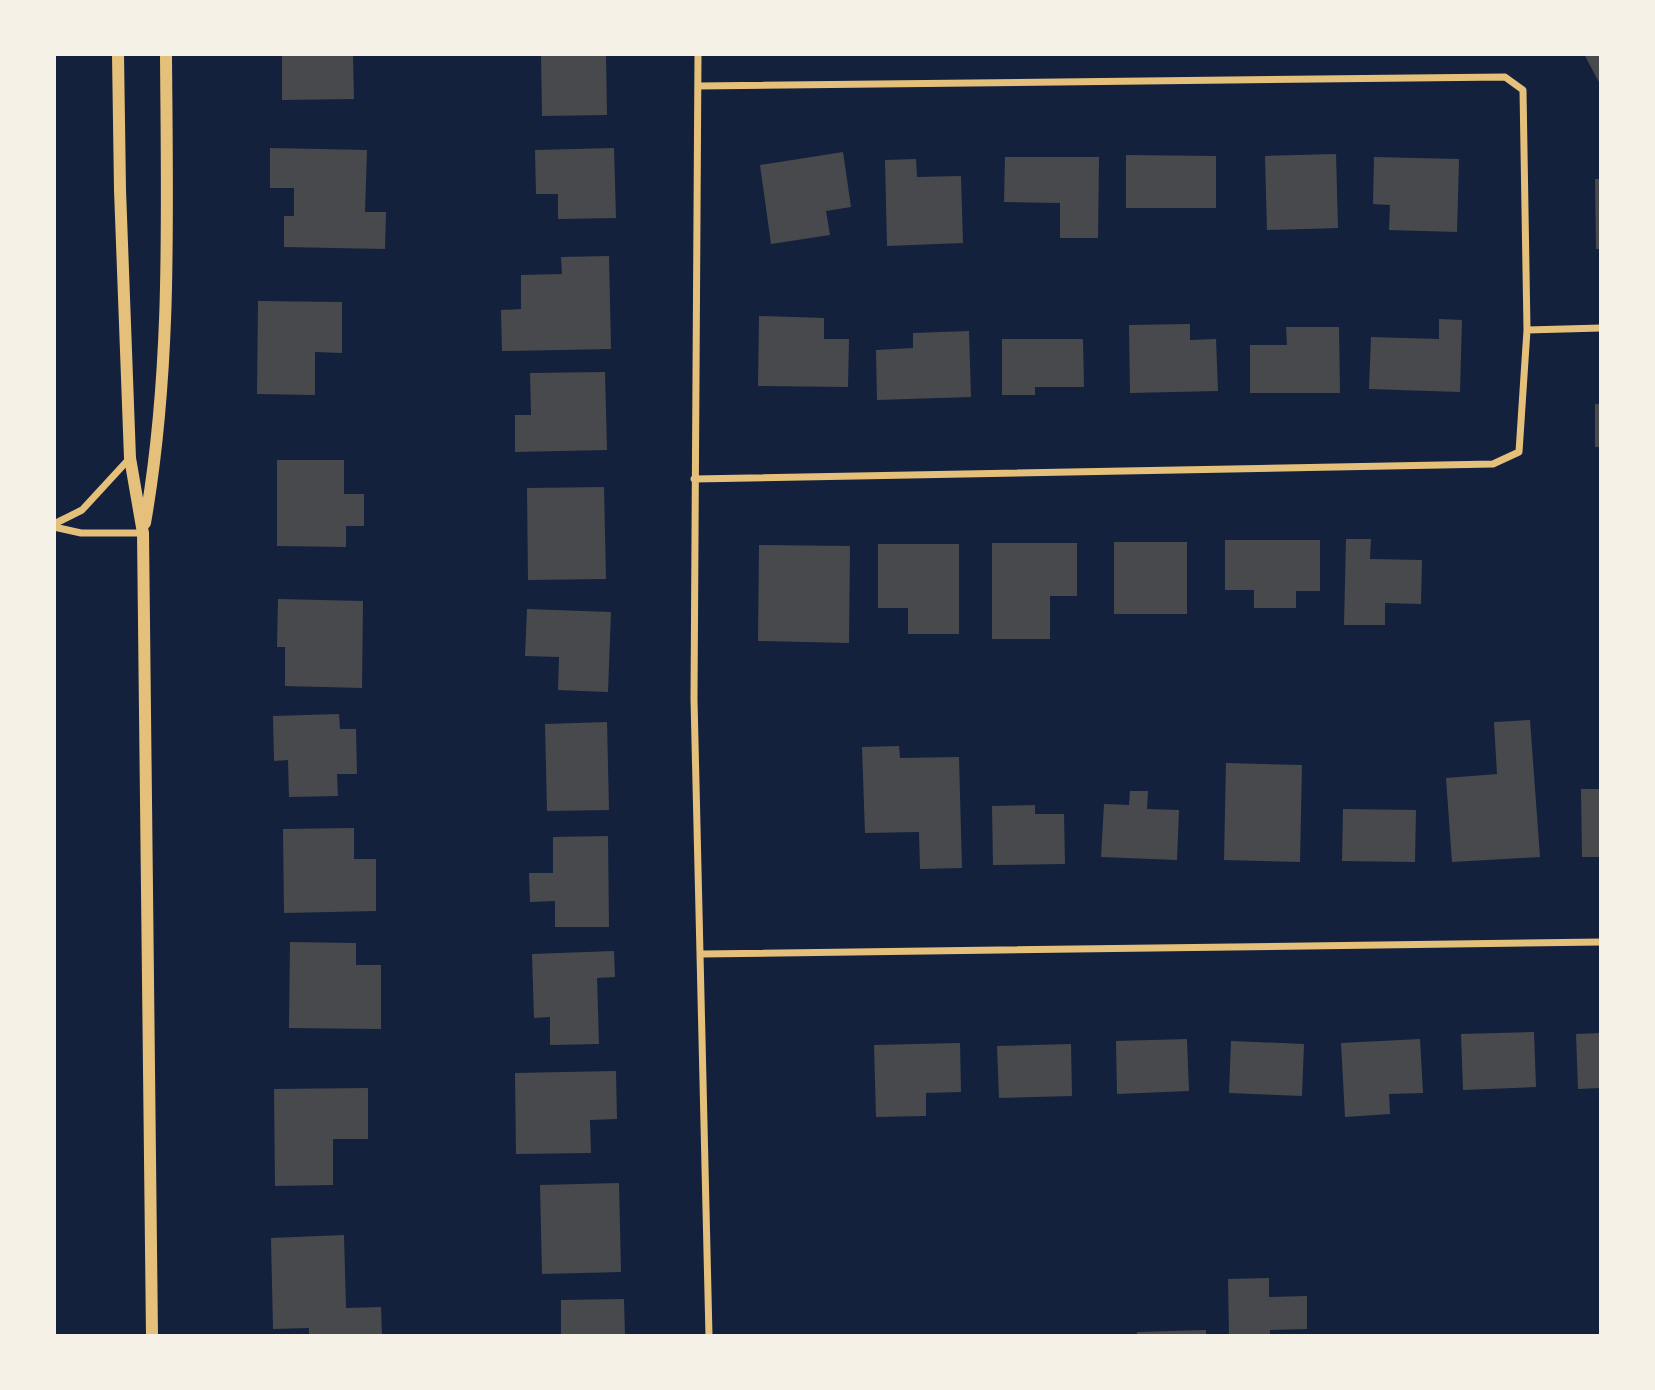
<svg xmlns="http://www.w3.org/2000/svg" width="1655" height="1390" viewBox="0 0 1655 1390" font-family="'Archivo Narrow',sans-serif">
  <rect width="100%" height="100%" fill="#14213d"/>
  <!-- building -->
  <path fill="#48494c" d="M 282,54 L 353,54 L 354,99 L 282,100 Z
    M 541,54 L 606,54 L 607,115 L 542,116 Z
    M 1584,54 L 1601,54 L 1601,86 Z
    M 270,148 L 367,150 L 365,212 L 386,212 L 385,249 L 284,247 L 284,216 L 294,216 L 294,188 L 270,188 Z
    M 614,148 L 616,218 L 558,219 L 558,194 L 536,194 L 535,150 Z
    M 843,152 L 851,207 L 826,211 L 830,235 L 771,244 L 760,165 Z
    M 1336,154 L 1338,228 L 1267,230 L 1265,156 Z
    M 1126,155 L 1216,156 L 1216,208 L 1126,208 Z
    M 1005,157 L 1099,157 L 1098,238 L 1060,238 L 1060,203 L 1004,202 Z
    M 1374,157 L 1459,159 L 1457,232 L 1389,230 L 1390,205 L 1373,204 Z
    M 916,159 L 917,177 L 961,176 L 963,243 L 887,246 L 885,160 Z
    M 1595,179 L 1601,179 L 1601,249 L 1596,249 Z
    M 609,256 L 611,349 L 502,351 L 501,310 L 521,309 L 521,275 L 562,274 L 561,257 Z
    M 258,301 L 342,302 L 342,353 L 315,352 L 315,395 L 257,394 Z
    M 759,316 L 824,318 L 824,339 L 849,339 L 848,387 L 758,386 Z
    M 1439,319 L 1462,320 L 1460,392 L 1369,389 L 1371,337 L 1439,339 Z
    M 1190,324 L 1190,340 L 1216,339 L 1218,391 L 1130,393 L 1129,325 Z
    M 1286,327 L 1339,327 L 1340,393 L 1250,393 L 1250,345 L 1287,345 Z
    M 969,331 L 971,397 L 877,400 L 876,350 L 913,348 L 913,333 Z
    M 1002,339 L 1083,339 L 1084,387 L 1035,387 L 1035,395 L 1002,395 Z
    M 605,372 L 607,450 L 515,452 L 515,415 L 531,415 L 530,373 Z
    M 1595,404 L 1601,404 L 1601,447 L 1595,447 Z
    M 277,460 L 344,460 L 344,494 L 364,494 L 364,526 L 346,526 L 346,547 L 277,546 Z
    M 604,487 L 606,579 L 528,580 L 527,488 Z
    M 1346,539 L 1371,539 L 1370,559 L 1422,560 L 1421,604 L 1385,603 L 1385,625 L 1344,625 Z
    M 1225,540 L 1320,540 L 1320,591 L 1296,591 L 1296,608 L 1254,608 L 1254,590 L 1225,590 Z
    M 1114,542 L 1187,542 L 1187,614 L 1114,614 Z
    M 992,543 L 1077,543 L 1077,596 L 1050,596 L 1050,639 L 992,639 Z
    M 878,544 L 959,544 L 959,634 L 908,634 L 908,608 L 878,608 Z
    M 759,545 L 850,546 L 849,643 L 758,641 Z
    M 278,599 L 363,601 L 362,688 L 285,686 L 285,647 L 277,647 Z
    M 527,609 L 611,612 L 608,692 L 558,690 L 559,657 L 525,656 Z
    M 339,714 L 340,729 L 356,729 L 357,774 L 337,774 L 338,796 L 289,797 L 288,760 L 274,761 L 273,716 Z
    M 1530,720 L 1540,857 L 1452,862 L 1446,778 L 1497,774 L 1494,722 Z
    M 607,722 L 609,810 L 547,811 L 545,724 Z
    M 899,746 L 900,758 L 959,757 L 962,868 L 920,869 L 919,832 L 865,833 L 862,747 Z
    M 1226,763 L 1302,765 L 1300,862 L 1224,860 Z
    M 1581,789 L 1601,789 L 1601,857 L 1582,857 Z
    M 1130,791 L 1148,791 L 1147,809 L 1179,810 L 1177,860 L 1101,857 L 1104,804 L 1129,805 Z
    M 1035,805 L 1035,814 L 1064,814 L 1065,864 L 993,865 L 992,806 Z
    M 1343,809 L 1416,810 L 1415,862 L 1342,861 Z
    M 354,828 L 354,859 L 376,859 L 376,911 L 284,913 L 283,829 Z
    M 608,836 L 609,927 L 555,927 L 555,901 L 530,902 L 529,873 L 553,873 L 553,837 Z
    M 290,942 L 356,943 L 356,965 L 381,965 L 381,1029 L 289,1028 Z
    M 614,951 L 615,977 L 597,978 L 599,1044 L 550,1045 L 550,1017 L 534,1018 L 532,954 Z
    M 1534,1032 L 1536,1087 L 1463,1090 L 1461,1034 Z
    M 1601,1033 L 1601,1088 L 1578,1089 L 1576,1034 Z
    M 1187,1039 L 1189,1091 L 1117,1094 L 1116,1041 Z
    M 1420,1039 L 1423,1093 L 1389,1094 L 1390,1114 L 1345,1117 L 1341,1043 Z
    M 1231,1041 L 1304,1044 L 1302,1096 L 1229,1093 Z
    M 960,1043 L 961,1092 L 926,1093 L 926,1116 L 876,1117 L 874,1045 Z
    M 1071,1044 L 1072,1096 L 999,1098 L 997,1046 Z
    M 616,1071 L 617,1119 L 590,1120 L 591,1153 L 516,1154 L 515,1073 Z
    M 368,1088 L 368,1139 L 333,1139 L 333,1185 L 275,1186 L 274,1089 Z
    M 619,1183 L 621,1272 L 542,1274 L 540,1185 Z
    M 344,1235 L 346,1308 L 381,1307 L 382,1336 L 309,1336 L 309,1328 L 273,1329 L 271,1238 Z
    M 1269,1278 L 1269,1297 L 1307,1296 L 1307,1329 L 1270,1330 L 1270,1336 L 1229,1336 L 1228,1279 Z
    M 624,1299 L 625,1336 L 561,1336 L 561,1300 Z
    M 1206,1330 L 1206,1336 L 1137,1336 L 1137,1332 Z"/>
  <g fill="none" stroke-linecap="round" stroke-linejoin="round">
    <!-- minor -->
    <path stroke="#e5c07b" stroke-width="7" d="M 698,54 L 694,699 L 709,1336
      M 1527,330 L 1601,328
      M 694,479 L 1493,464 L 1519,452 L 1527,330 L 1523,90 L 1505,77 L 699,86
      M 54,524 L 82,510 L 129,459
      M 54,527 L 81,533 L 143,533
      M 701,954 L 1601,942"/>
    <!-- tertiary -->
    <path stroke="#e5c07b" stroke-width="12" d="M 118,54 L 120,190 L 130,458 L 143,533 L 152,1336
      M 145,523 C 172,369 167,210 166,54"/>
  </g>
  <!-- border -->
  <rect width="1655" height="1390" fill="none" stroke="#f6f1e7" stroke-width="112"/>
</svg>
